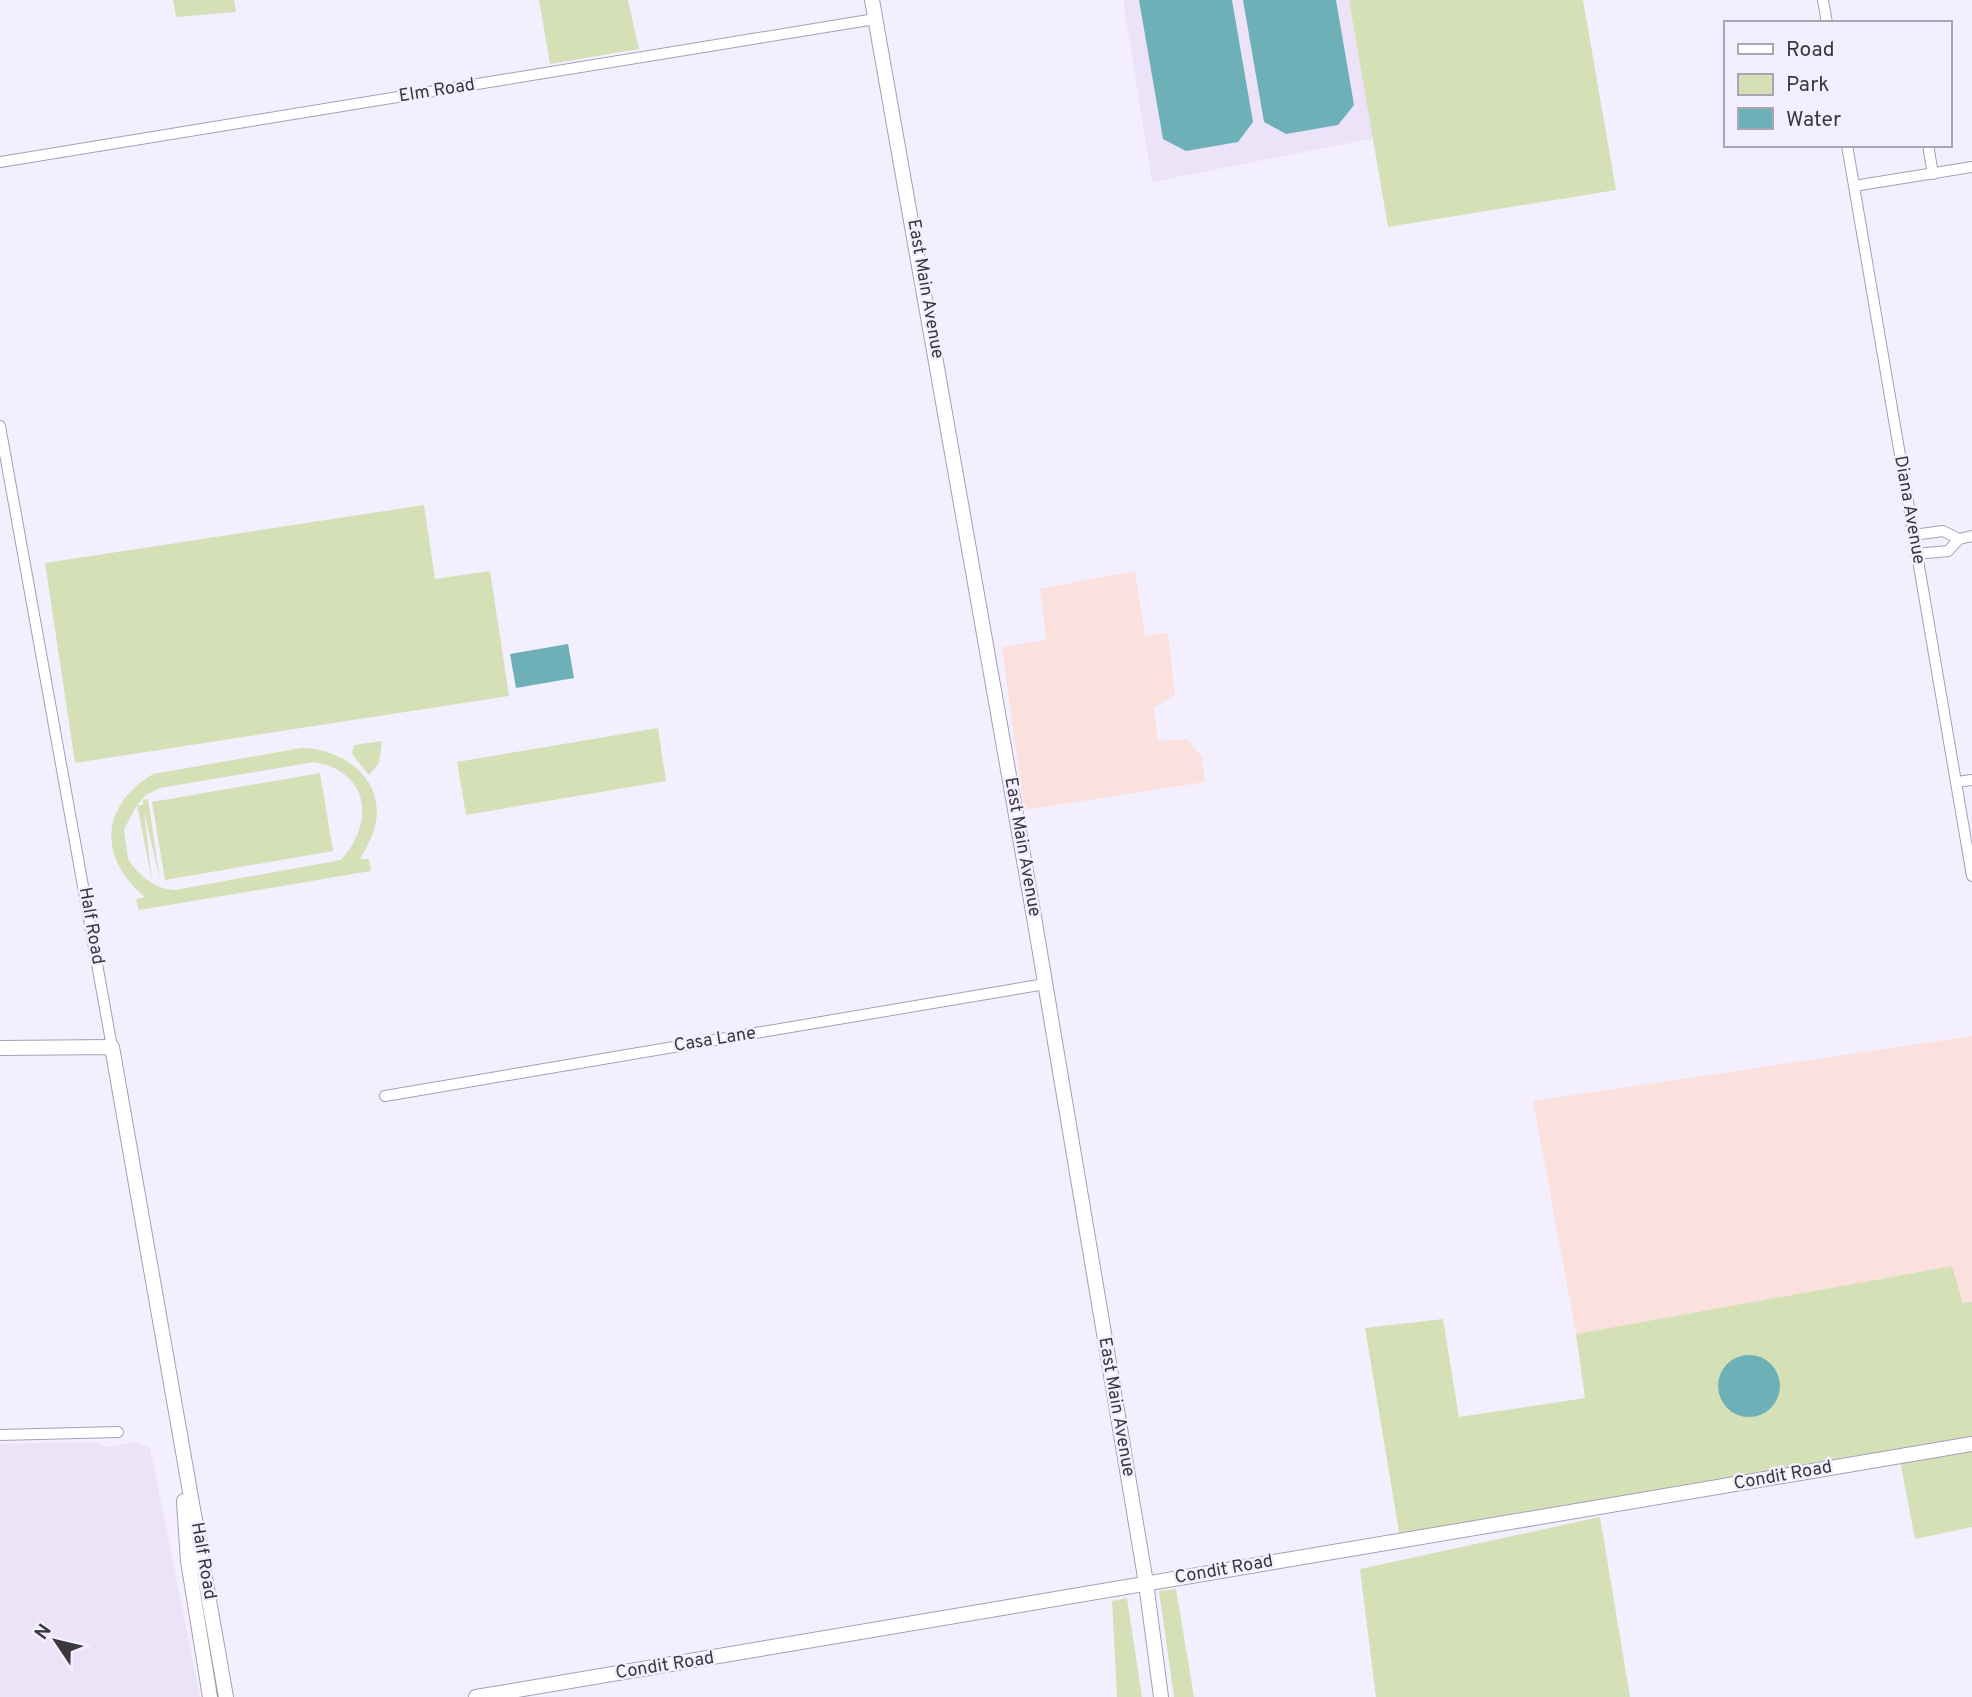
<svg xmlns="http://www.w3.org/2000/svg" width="1972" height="1697" viewBox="0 0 1972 1697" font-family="Overpass,sans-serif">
  <rect width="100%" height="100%" fill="#f3effe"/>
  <!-- commercial -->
  <path fill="#fbe1dd" d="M 1135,571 L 1145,636 L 1168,633 L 1175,695 L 1154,708 L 1158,741 L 1187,739 L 1202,757 L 1205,782 L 1024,810 L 1002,647 L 1046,640 L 1040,589 Z
    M 1972,1036 L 1972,1302 L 1963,1303 L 1952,1266 L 1576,1334 L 1533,1101 Z"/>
  <!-- industrial -->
  <path fill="#ece3f8" d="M 1123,0 L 1349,0 L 1375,138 L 1152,182 Z
    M 93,1442 L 110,1447 L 138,1442 L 150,1448 L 200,1697 L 0,1697 L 0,1444 Z"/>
  <!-- green -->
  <path fill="#d6e0b7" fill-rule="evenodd" d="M 173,0 L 234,0 L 236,12 L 176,17 Z
    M 539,0 L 628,0 L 639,49 L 550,64 Z
    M 1349,0 L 1583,0 L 1616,190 L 1388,227 Z
    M 424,505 L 435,579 L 490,571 L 509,696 L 75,763 L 45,563 Z
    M 658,728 L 666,781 L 466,815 L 457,762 Z
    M 382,741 L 379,763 L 369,775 L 352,754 L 354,745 Z
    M 301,748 C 337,748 377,772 377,812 C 377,829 368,845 360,859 L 369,859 L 371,871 L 139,910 L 136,899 L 145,897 C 98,858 100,806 153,774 ZM 314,762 C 370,772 375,822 341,860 L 175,890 C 155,889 139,876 128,859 L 124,829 L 137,805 L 152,881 L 144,812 L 160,880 L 148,799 L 143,800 L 143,805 L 137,805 L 146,795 L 160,788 Z
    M 320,773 L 333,851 L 165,880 L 152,802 Z
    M 1952,1266 L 1963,1303 L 1972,1302 L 1972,1527 L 1915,1539 L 1899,1456 L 1400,1538 L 1365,1328 L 1443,1319 L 1459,1417 L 1585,1398 L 1576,1334 Z
    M 1600,1517 L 1630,1697 L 1376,1697 L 1360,1569 Z
    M 1176,1589 L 1194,1697 L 1174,1697 L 1159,1591 Z
    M 1127,1598 L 1142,1697 L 1117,1697 L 1112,1601 Z"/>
  <!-- water -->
  <path fill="#6eb0b8" d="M 1139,0 L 1232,0 L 1253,122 L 1238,142 L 1186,151 L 1163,139 Z
    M 1243,0 L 1336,0 L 1354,105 L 1338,125 L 1286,134 L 1264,122 Z
    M 568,644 L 574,678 L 516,688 L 510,654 Z
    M1718 1386a31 31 0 1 1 62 0a31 31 0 1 1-62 0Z"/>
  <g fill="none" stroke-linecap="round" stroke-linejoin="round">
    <!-- street casing -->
    <g stroke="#a59fb6" stroke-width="12">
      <path id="street" d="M 1823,0 L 1827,23
        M 1847,145 L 1972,876
        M 1928,145 L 1933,174
        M 0,162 L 875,19
        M 1854,186 L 1972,167
        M 0,426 L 112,1047
        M 1913,535 L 1943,531 L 1959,539
        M 1916,554 L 1948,551 L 1959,539 L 1972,536
        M 1956,782 L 1972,780
        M 385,1096 L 1045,984
        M 0,1435 L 118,1432"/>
    </g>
    <!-- secondary casing -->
    <g stroke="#a59fb6" stroke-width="16">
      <path id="secondary" d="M 872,0 L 1034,917 L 1146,1583 L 1161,1697
        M 0,1048 L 112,1047 L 226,1697
        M 184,1501 L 188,1561 L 210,1697
        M 476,1697 L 1972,1444"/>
    </g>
    <!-- street -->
    <use href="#street" stroke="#fff" stroke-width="10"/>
    <!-- secondary -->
    <use href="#secondary" stroke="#fff" stroke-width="14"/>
  </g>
  <g text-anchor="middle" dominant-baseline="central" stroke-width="5" stroke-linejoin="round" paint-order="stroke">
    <!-- street labels -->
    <g font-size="18" fill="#3a3741" stroke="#f3effe">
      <text transform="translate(437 91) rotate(-9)">Elm Road</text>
      <text transform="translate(925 289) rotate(80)">East Main Avenue</text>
      <text transform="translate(1909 510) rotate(80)">Diana Avenue</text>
      <text transform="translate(1022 847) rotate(80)">East Main Avenue</text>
      <text transform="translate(91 926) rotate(80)">Half Road</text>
      <text transform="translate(715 1040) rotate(-9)">Casa Lane</text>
      <text transform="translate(1116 1407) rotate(80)">East Main Avenue</text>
      <text transform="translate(1783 1476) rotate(-10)">Condit Road</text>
      <text transform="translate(203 1561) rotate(80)">Half Road</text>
      <text transform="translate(1224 1570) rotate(-10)">Condit Road</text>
      <text transform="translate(665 1666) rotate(-9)">Condit Road</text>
    </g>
  </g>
  <!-- legend -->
  <rect x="1724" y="21" width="228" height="126" fill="#f3effe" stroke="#a9a5b2" stroke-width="2"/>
  <rect x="1738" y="44" width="35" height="10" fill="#ffffff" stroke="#a9a5b2" stroke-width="2"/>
  <text x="1786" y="56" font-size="21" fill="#3a3741">Road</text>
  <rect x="1738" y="74" width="35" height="21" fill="#d6e0b7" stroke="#a9a5b2" stroke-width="2"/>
  <text x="1786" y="91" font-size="21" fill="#3a3741">Park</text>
  <rect x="1738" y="108" width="35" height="21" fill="#6eb0b8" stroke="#a9a5b2" stroke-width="2"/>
  <text x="1786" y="126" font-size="21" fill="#3a3741">Water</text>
  <!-- north arrow -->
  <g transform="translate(56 1641) rotate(305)" stroke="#f3effe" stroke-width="5" paint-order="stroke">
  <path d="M0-5L12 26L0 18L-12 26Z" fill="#3a3741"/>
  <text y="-10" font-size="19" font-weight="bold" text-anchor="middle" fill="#3a3741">N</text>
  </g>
</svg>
